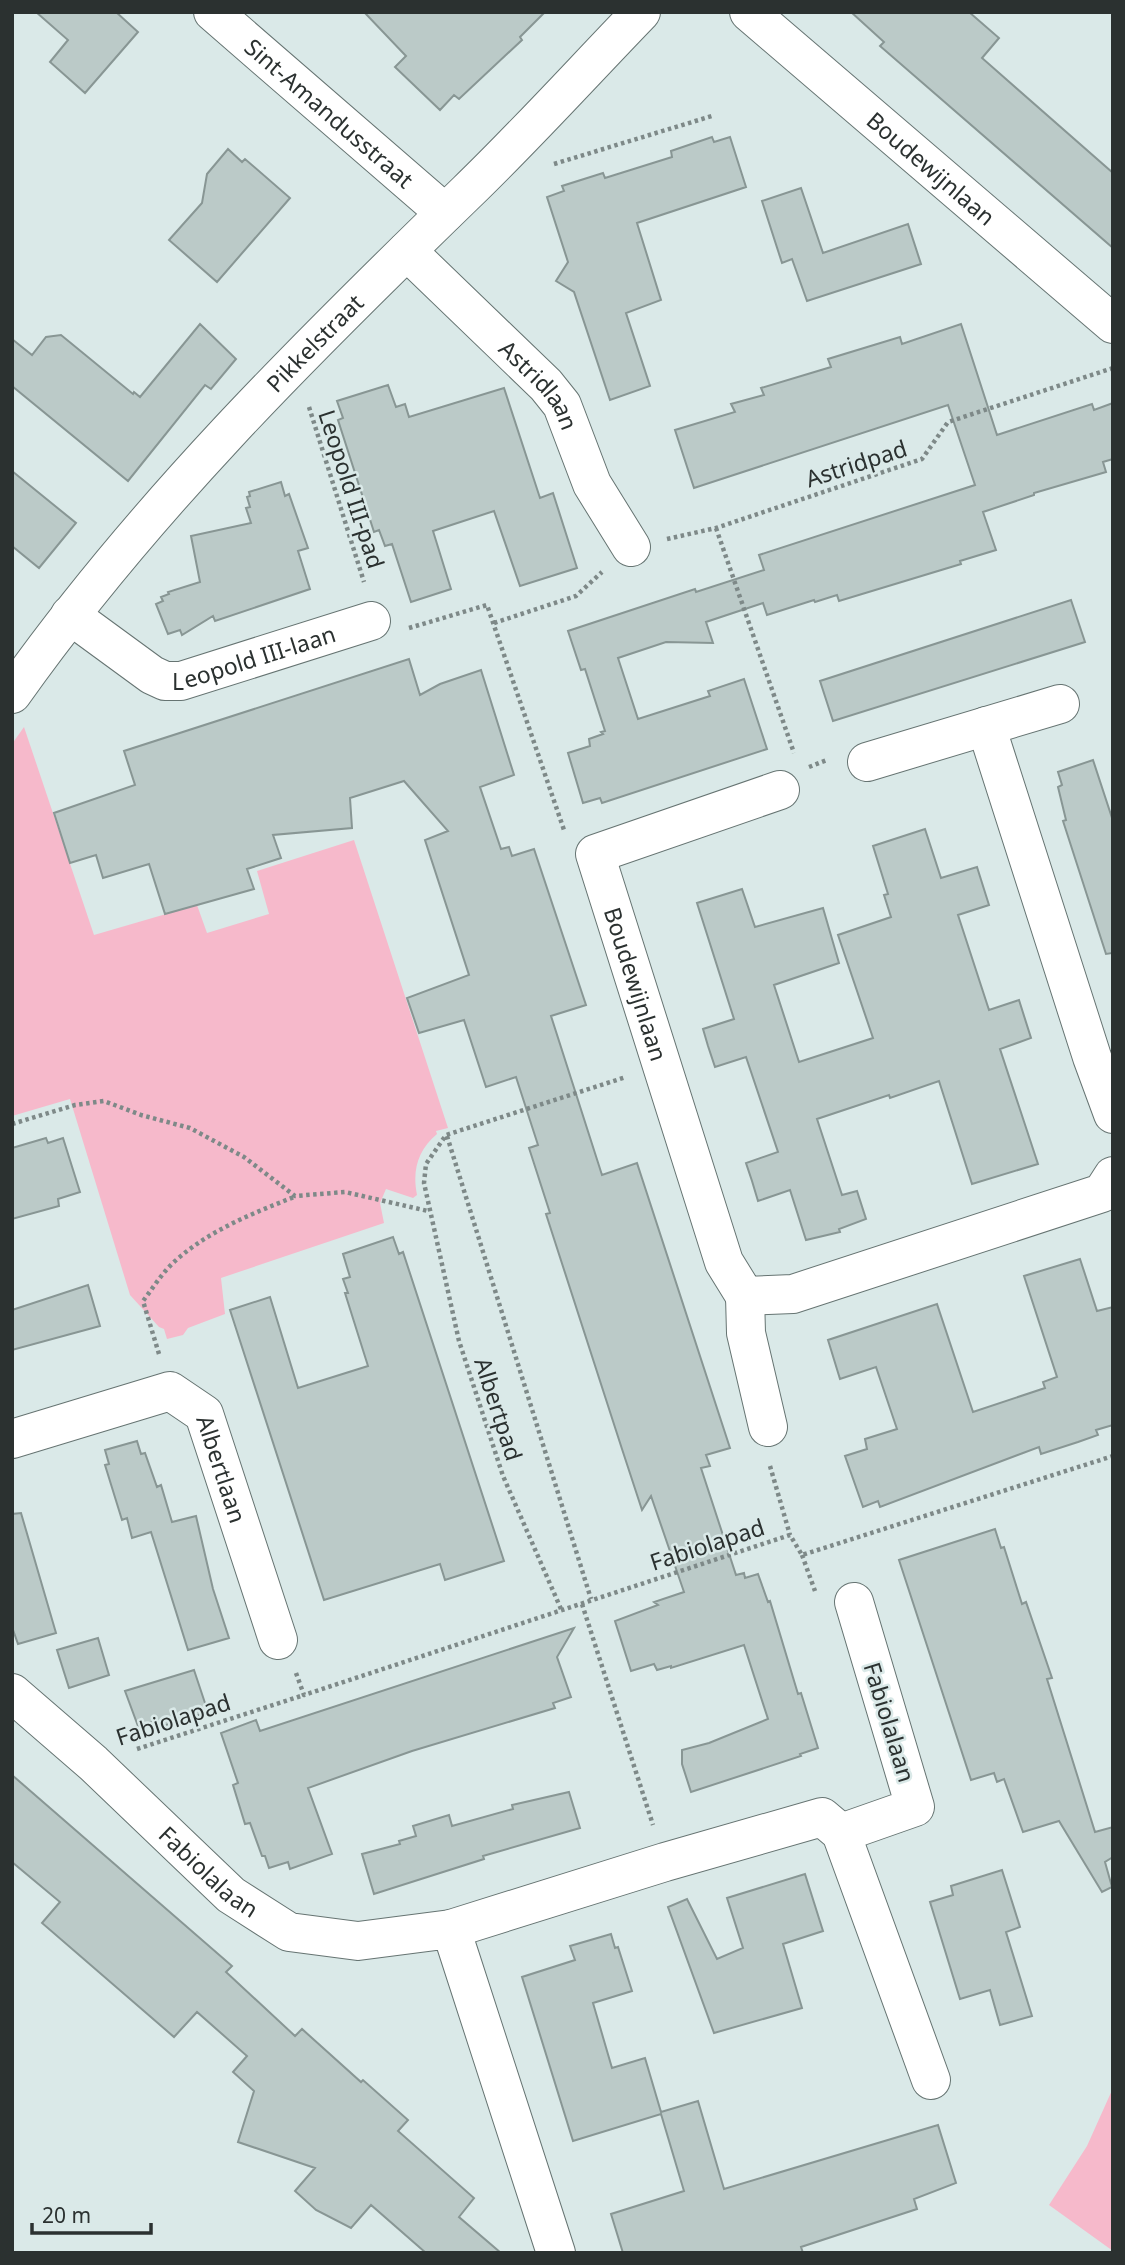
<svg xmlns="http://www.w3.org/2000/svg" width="1125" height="2265" viewBox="0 0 1125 2265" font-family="'Noto Sans',sans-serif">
  <rect width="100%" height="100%" fill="#dae9e8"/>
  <!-- green -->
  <path fill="#f6b9cb" d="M 24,727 L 94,935 L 197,905 L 207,933 L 269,914 L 257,871 L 354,840 L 448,1128 L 436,1131 L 437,1134 C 418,1150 412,1170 417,1195 L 413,1198 L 386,1189 L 380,1203 L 384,1223 L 221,1278 L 225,1314 L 188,1328 L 183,1335 L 167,1339 L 164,1329 L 159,1327 L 130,1295 L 70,1099 L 12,1116 L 12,744 Z
    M 1113,2088 L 1113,2251 L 1049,2205 L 1087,2146 Z"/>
  <!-- building -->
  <path fill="#bbcac8" stroke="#889694" stroke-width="2" d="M 36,12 L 116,12 L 138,32 L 85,93 L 50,62 L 68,40 Z
    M 364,12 L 545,12 L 520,37 L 522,40 L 459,99 L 454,95 L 440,110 L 395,67 L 406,56 Z
    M 851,12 L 969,12 L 999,38 L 982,58 L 1113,173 L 1113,248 L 880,46 L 884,42 Z
    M 712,137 L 714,142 L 730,137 L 746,187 L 637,223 L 661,300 L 626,313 L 650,386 L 610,400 L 574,292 L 556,281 L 568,262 L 547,197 L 564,191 L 562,186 L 603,173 L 605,178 L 672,157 L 671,151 Z
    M 228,149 L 242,162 L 245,159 L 290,198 L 217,282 L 169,240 L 202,203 L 207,174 Z
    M 801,188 L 823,253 L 908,224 L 921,264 L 807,301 L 792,259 L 782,263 L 762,201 Z
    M 200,324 L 236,359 L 211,389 L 205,385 L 128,481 L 12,386 L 12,339 L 32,355 L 46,337 L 61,335 L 133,394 L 134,392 L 140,397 Z
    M 961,324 L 997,435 L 1092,404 L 1094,410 L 1113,403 L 1113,459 L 1103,462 L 1106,472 L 1034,493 L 1034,495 L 983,512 L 996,550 L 960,561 L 961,564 L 839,601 L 837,595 L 815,602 L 814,600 L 767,615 L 763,603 L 706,622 L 713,643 L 666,642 L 618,658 L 638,719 L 710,696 L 708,691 L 744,679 L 767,749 L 602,803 L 600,798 L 583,803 L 568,753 L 590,746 L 589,739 L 603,734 L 601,732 L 605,731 L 585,669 L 581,670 L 568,631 L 695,589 L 696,592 L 764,570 L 759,555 L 975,485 L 948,405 L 694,488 L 675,430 L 735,412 L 731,404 L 764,395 L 761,388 L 831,367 L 828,359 L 900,337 L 902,344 Z
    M 388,385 L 396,407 L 405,404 L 409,417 L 504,388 L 540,498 L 553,493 L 577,568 L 520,586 L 494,511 L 433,531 L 451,589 L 411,602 L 392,544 L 385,546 L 379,530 L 374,532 L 338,420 L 343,418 L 337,401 Z
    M 12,471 L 76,523 L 39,568 L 12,546 Z
    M 281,482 L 285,496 L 289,494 L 308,548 L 298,551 L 310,589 L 215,621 L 213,616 L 182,635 L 180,630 L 168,634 L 156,604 L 163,601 L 161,597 L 169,594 L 168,592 L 200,582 L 191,536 L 251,523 L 246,508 L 250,507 L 247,497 L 250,496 L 249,492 Z
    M 1071,600 L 1085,642 L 833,721 L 820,681 Z
    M 409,659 L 420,695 L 440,684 L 481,670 L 514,775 L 480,787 L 501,849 L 509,847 L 512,856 L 534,849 L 586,1005 L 551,1016 L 602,1175 L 637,1163 L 730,1448 L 706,1455 L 710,1466 L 701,1468 L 736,1575 L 744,1573 L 745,1578 L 758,1574 L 768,1602 L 770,1601 L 798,1694 L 801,1693 L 818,1748 L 800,1754 L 801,1756 L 691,1792 L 682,1764 L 682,1750 L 709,1743 L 768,1719 L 744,1645 L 671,1668 L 671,1666 L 657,1670 L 654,1664 L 631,1671 L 615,1621 L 658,1605 L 654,1602 L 684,1592 L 651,1496 L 642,1510 L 622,1449 L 546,1214 L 550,1213 L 529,1148 L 538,1145 L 516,1077 L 486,1087 L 464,1020 L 419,1033 L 407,998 L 469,975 L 425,840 L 448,831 L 404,781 L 350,798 L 352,828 L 273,835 L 281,858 L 247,869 L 254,889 L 165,914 L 149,864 L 103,878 L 96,855 L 70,863 L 54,813 L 135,785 L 124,751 Z
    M 1093,760 L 1113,821 L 1113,953 L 1106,954 L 1063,821 L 1066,820 L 1058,787 L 1062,785 L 1058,772 Z
    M 925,829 L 941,878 L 977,867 L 989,905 L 958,915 L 989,1010 L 1019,1000 L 1031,1038 L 1000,1049 L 1038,1164 L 972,1184 L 939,1081 L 890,1098 L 889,1095 L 817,1119 L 842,1195 L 857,1191 L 866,1219 L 839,1229 L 840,1232 L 806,1240 L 790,1190 L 758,1201 L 752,1181 L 746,1163 L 778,1152 L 746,1057 L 715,1067 L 708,1046 L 703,1029 L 734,1019 L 697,903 L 742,889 L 755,927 L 823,908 L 839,963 L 774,985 L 799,1062 L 873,1038 L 838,935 L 891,917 L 884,895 L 888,894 L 873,846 Z
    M 46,1138 L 48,1143 L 63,1138 L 80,1192 L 58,1199 L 59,1206 L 12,1219 L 12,1148 Z
    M 393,1237 L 399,1254 L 403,1252 L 504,1561 L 445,1580 L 440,1564 L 324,1600 L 230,1310 L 270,1297 L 298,1388 L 368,1366 L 345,1293 L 348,1293 L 343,1279 L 350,1277 L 343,1254 Z
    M 1080,1259 L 1097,1311 L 1113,1307 L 1113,1425 L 1096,1430 L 1098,1435 L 1078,1442 L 1041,1454 L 1039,1447 L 880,1507 L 878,1501 L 863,1507 L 845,1456 L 867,1449 L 865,1439 L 897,1429 L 876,1367 L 840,1379 L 828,1340 L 937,1304 L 973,1412 L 1045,1388 L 1043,1382 L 1057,1377 L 1024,1276 Z
    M 88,1285 L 100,1326 L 12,1350 L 12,1310 Z
    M 137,1441 L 141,1454 L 145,1453 L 157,1487 L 161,1485 L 172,1522 L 196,1516 L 213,1589 L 229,1638 L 188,1650 L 151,1532 L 132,1538 L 127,1518 L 122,1520 L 105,1465 L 109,1464 L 105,1450 Z
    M 21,1513 L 56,1633 L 18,1644 L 12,1627 L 12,1514 Z
    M 995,1529 L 1001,1548 L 1004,1547 L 1022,1604 L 1026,1602 L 1052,1678 L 1047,1679 L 1095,1832 L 1113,1827 L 1113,1857 L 1105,1862 L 1112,1887 L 1102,1892 L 1059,1821 L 1023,1832 L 1004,1779 L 997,1782 L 994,1773 L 971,1780 L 899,1560 Z
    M 574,1628 L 557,1657 L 571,1697 L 553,1703 L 555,1708 L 412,1751 L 308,1788 L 332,1854 L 290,1869 L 288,1862 L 269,1868 L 265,1856 L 262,1856 L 250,1823 L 245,1824 L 233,1785 L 238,1783 L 221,1733 L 256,1720 L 260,1731 Z
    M 98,1638 L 109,1675 L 69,1688 L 57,1650 Z
    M 194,1670 L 208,1712 L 153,1729 L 151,1722 L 138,1726 L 125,1691 Z
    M 12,1775 L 232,1966 L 226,1972 L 295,2036 L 302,2029 L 361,2082 L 363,2080 L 408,2120 L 398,2131 L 474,2198 L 459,2217 L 501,2253 L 426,2253 L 371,2205 L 351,2228 L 316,2210 L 295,2191 L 315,2168 L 238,2142 L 254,2091 L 233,2072 L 247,2056 L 197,2012 L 174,2037 L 42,1923 L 60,1902 L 12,1862 Z
    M 569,1792 L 580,1828 L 483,1856 L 484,1859 L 374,1894 L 362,1854 L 400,1844 L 399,1841 L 416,1836 L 413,1826 L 449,1815 L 452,1826 L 513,1809 L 512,1805 Z
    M 1002,1870 L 1020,1927 L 1006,1932 L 1032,2016 L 1000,2025 L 990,1990 L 960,1999 L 930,1902 L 953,1895 L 951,1886 Z
    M 805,1874 L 823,1931 L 783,1944 L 802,2008 L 714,2033 L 668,1907 L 687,1899 L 717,1959 L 743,1948 L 727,1898 Z
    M 611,1934 L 615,1948 L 618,1947 L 632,1991 L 593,2003 L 612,2068 L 645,2058 L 661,2112 L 698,2101 L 724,2189 L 938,2125 L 956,2183 L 914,2199 L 917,2209 L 801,2247 L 803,2253 L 623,2253 L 611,2214 L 684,2191 L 661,2114 L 573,2141 L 522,1977 L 575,1960 L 570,1946 Z"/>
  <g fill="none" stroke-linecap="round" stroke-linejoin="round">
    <!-- minor casing -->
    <g stroke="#667472" stroke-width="40">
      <g id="minor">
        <path id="s1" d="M 213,12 L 445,213"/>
        <path id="s2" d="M 749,12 L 1113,324"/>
        <path id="s3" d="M 407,251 L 546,385 L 562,405 L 592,484 L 631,547"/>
        <path id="s4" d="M 70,615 L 152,675 L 165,681 L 181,681 L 371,621"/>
        <path id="s5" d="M 12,694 C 143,509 305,349 467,192 C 527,134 583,72 641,12"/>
        <path d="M 986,726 L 1092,1057 L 1113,1114"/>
        <path d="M 867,762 L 1060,704"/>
        <path id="s6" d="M 780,790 L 595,854 L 724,1262 L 745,1296 L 793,1294 L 1102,1193 L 1113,1176"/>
        <path d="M 745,1296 L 746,1333 L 768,1427"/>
        <path id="s7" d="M 12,1439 L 170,1391 L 204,1414 L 278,1640"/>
        <path id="s8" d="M 12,1693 L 93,1763 L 231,1895 L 289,1932 L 358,1941 L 451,1929 L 556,2253"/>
        <path d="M 841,1833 L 915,1807 L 854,1602"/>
        <path d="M 451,1929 L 665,1862 L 822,1817 L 841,1833 L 931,2080"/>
      </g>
    </g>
    <!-- path -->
    <path stroke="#7e8988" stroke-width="4.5" stroke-dasharray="3.5 3.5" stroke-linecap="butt" d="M 554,164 L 712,116
      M 309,407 L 364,582
      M 716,528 L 794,753
      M 667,539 L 716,528 L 922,459 L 948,422 L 1113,368
      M 494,623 L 576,596 L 602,572
      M 409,628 L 487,605 L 564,830
      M 809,767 L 827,760
      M 12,1124 L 75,1105 L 104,1101 L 141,1115 L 190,1128 L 244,1157 L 295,1196 L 345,1192 L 428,1211
      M 447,1136 L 591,1599
      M 159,1354 L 143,1301 C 153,1288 162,1273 174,1262 C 208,1231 251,1214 294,1197
      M 770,1466 L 790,1535
      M 802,1555 L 815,1591
      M 582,1604 L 653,1825
      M 561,1609 L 503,1476 L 459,1341 L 424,1183 L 426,1164 L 446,1135 L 626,1077
      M 296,1673 L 304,1695 L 790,1535 L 802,1555 L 1113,1456
      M 137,1749 L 304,1695"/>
    <!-- minor -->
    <use href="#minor" stroke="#fff" stroke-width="38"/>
  </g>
  <g text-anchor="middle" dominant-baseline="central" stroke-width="5" stroke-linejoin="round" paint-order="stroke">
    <!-- street labels -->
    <g font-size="23" fill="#2b3130" stroke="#dae9e8">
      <text stroke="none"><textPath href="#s1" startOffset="154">Sint-Amandusstraat</textPath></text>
      <text stroke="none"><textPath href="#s2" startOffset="240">Boudewijnlaan</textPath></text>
      <text stroke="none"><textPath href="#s5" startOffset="464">Pikkelstraat</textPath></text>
      <text stroke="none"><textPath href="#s3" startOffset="189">Astridlaan</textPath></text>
      <text transform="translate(856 463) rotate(-18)">Astridpad</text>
      <text transform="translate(352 489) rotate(72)">Leopold III-pad</text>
      <text stroke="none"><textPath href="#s4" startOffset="208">Leopold III-laan</textPath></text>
      <text stroke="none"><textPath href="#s6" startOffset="332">Boudewijnlaan</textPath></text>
      <text transform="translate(499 1409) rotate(72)">Albertpad</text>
      <text stroke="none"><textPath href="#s7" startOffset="264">Albertlaan</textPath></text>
      <text transform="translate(707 1544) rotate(-18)">Fabiolapad</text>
      <text transform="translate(173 1719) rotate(-18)">Fabiolapad</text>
      <text transform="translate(890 1722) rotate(73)">Fabiolalaan</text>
      <text stroke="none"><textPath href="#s8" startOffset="266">Fabiolalaan</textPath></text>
    </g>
  </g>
  <!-- border -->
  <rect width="1125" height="2265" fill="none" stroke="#2b3130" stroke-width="28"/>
  <!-- scale -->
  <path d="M32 2223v10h119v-10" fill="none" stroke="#2b3130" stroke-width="3.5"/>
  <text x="42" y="2223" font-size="21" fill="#2b3130" stroke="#dae9e8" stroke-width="5" paint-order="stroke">20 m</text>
</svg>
